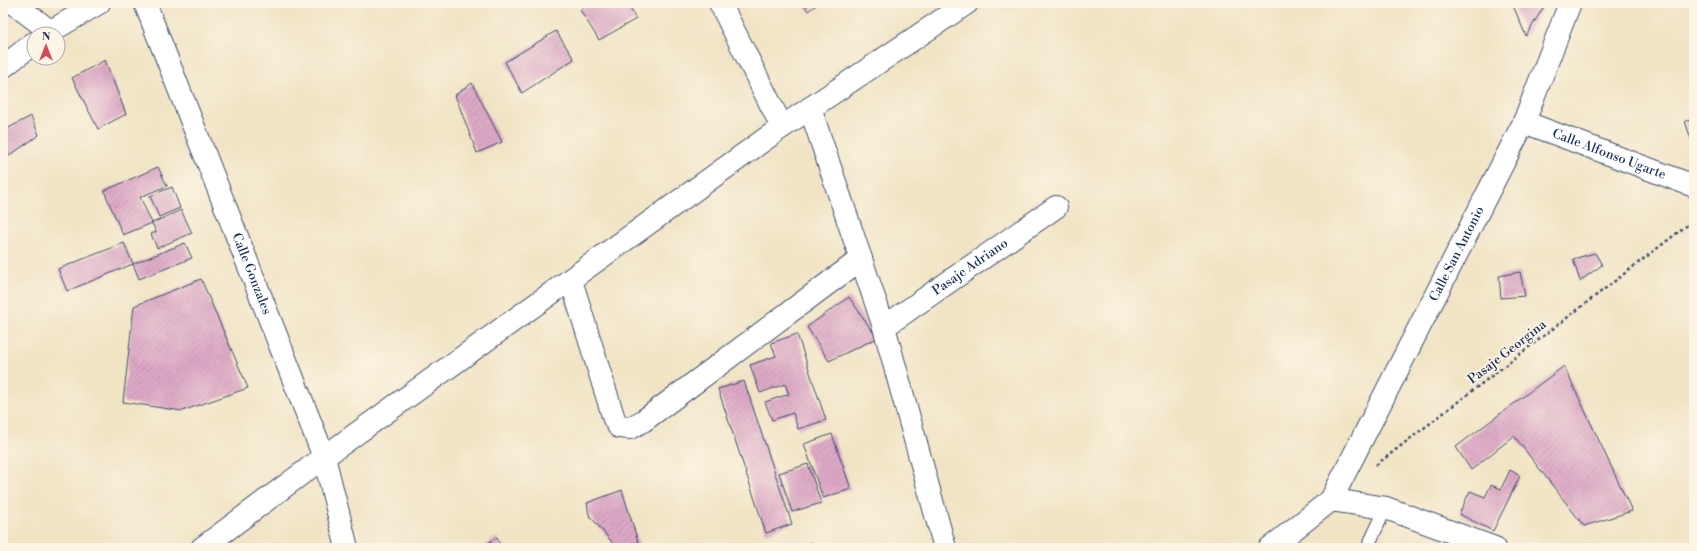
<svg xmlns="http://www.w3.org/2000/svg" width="1697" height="551" viewBox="0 0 1697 551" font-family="'Libre Bodoni',serif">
  <defs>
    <pattern id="building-hatch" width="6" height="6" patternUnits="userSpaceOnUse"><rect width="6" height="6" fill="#dea9c6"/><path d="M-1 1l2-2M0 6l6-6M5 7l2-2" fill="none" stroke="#b38aa4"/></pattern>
  </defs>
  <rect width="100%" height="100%" fill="#fcf5e5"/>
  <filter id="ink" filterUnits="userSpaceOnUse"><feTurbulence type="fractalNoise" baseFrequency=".025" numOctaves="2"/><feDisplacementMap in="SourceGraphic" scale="8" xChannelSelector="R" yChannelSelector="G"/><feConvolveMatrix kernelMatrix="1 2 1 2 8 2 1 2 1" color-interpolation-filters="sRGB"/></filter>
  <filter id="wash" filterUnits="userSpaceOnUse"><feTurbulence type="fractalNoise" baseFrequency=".012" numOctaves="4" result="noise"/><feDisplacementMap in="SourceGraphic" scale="16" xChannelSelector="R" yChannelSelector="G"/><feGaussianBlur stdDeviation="0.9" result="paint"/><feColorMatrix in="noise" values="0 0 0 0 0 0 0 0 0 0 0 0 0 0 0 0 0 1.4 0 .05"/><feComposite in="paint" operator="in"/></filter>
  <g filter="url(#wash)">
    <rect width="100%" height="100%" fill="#f1e4c5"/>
    <g id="blocks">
      <!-- building -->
      <path fill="url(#building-hatch)" d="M 592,3 L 627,3 L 636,19 L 599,40 L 580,10 Z
        M 803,3 L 819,3 L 808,11 Z
        M 1512,3 L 1546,3 L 1526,36 Z
        M 556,31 L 574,59 L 522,93 L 505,62 Z
        M 105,60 L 126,114 L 98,129 L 72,78 Z
        M 472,83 L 502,142 L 477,153 L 455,95 Z
        M 31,116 L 39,135 L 3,160 L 3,131 Z
        M 1694,120 L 1694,148 L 1685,121 Z
        M 158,167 L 167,186 L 140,197 L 152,223 L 123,235 L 104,191 Z
        M 172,187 L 180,208 L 159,217 L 150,196 Z
        M 181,210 L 192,233 L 157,248 L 151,234 L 156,232 L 152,223 Z
        M 124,243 L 133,264 L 67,291 L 58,269 Z
        M 185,243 L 192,258 L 139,279 L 133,264 Z
        M 1595,253 L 1602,265 L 1580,281 L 1573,259 Z
        M 1520,272 L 1525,296 L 1501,298 L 1499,276 Z
        M 201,279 L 248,388 L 182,411 L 123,402 L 134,306 Z
        M 849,297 L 877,338 L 829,361 L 807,327 Z
        M 797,334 L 826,420 L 798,429 L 793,413 L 772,420 L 765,402 L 789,394 L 785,384 L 760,393 L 750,365 L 776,356 L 771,343 Z
        M 1564,366 L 1632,511 L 1584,526 L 1514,436 L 1471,470 L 1456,447 Z
        M 744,381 L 792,524 L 766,533 L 718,389 Z
        M 832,434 L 851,489 L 823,498 L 804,444 Z
        M 808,464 L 821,503 L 792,512 L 779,473 Z
        M 1510,470 L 1520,476 L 1493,531 L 1459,514 L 1470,491 L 1485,497 L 1491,485 L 1501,489 Z
        M 622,490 L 640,548 L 617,548 L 589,515 L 587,503 Z
        M 497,537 L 501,548 L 481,548 Z
        M 811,542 L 816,548 L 801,548 Z"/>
    </g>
  </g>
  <g filter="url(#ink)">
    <use href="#blocks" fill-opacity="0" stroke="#3b4a6d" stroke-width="1"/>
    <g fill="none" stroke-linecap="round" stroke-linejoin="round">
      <!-- service casing -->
      <g stroke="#3b4a6d" stroke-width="14">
        <path id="service" d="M 1367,548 L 1386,508"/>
      </g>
      <!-- minor casing -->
      <g stroke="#3b4a6d" stroke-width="24">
        <g id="minor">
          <path d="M 13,3 L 50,31"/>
          <path id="s1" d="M 145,3 L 324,457 L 347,548"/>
          <path d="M 720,3 L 782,127"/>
          <path d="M 46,34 L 99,3"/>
          <path d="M 3,67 L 34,43"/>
          <path d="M 810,108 L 884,327 L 945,548"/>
          <path id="s2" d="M 1524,122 L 1694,186"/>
          <path d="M 571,280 L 614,419 L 619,427 L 630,428 L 643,421 L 861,259"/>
          <path id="s3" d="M 884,327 L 1056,207"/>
          <path d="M 1331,500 L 1386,508 L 1495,548"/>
          <path d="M 202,548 L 324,457 L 782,127 L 967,3"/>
          <path id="s4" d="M 1270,548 L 1331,500 L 1524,122 L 1570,3"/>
        </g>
      </g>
      <!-- path -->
      <path stroke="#3b4a6d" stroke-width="2.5" stroke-dasharray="3 3" stroke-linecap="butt" d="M 1376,465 L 1694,220"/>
      <!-- service -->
      <use href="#service" stroke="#fff" stroke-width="12"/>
      <!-- minor -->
      <use href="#minor" stroke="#fff" stroke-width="22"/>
    </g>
  </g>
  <g text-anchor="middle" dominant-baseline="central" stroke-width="3.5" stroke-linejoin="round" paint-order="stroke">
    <!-- street labels -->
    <g font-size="13" fill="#1b2f5e" stroke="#fcf5e5">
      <text stroke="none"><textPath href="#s2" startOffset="91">Calle Alfonso Ugarte</textPath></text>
      <text stroke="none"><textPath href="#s4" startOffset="354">Calle San Antonio</textPath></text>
      <text stroke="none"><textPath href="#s3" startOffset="105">Pasaje Adriano</textPath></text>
      <text stroke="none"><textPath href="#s1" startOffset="291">Calle Gonzales</textPath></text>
      <text transform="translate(1507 352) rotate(-38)">Pasaje Georgina</text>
    </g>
  </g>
  <!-- margin -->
  <rect width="1697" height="551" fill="none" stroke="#fcf5e5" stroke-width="16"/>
  <!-- north arrow -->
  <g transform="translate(46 46)"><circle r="19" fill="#fcf5e5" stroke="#a2a6af"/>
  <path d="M0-3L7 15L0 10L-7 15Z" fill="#d1495b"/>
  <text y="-6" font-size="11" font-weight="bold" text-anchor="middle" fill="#1b2f5e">N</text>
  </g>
</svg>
